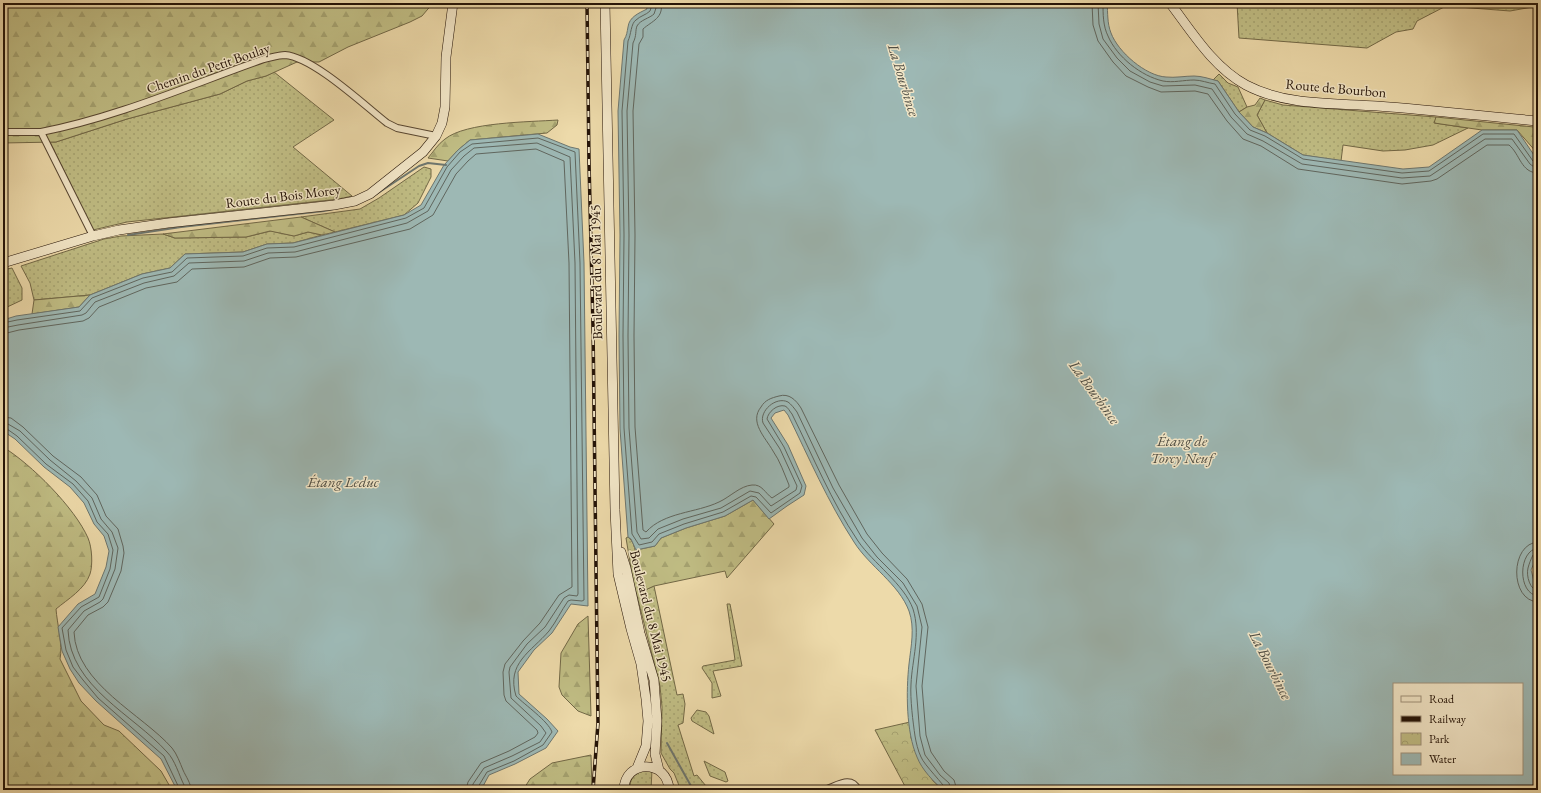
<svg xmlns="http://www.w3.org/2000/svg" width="1541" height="793" viewBox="0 0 1541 793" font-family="'EB Garamond',serif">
  <defs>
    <pattern id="grass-dots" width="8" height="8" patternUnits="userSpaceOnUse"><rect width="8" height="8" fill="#c0bd84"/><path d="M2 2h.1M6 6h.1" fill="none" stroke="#a5a270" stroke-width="1.8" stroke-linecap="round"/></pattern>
    <pattern id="forest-firs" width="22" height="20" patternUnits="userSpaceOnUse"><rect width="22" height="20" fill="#c0bd84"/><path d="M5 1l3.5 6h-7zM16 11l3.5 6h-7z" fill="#a5a270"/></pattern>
    <pattern id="park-crowns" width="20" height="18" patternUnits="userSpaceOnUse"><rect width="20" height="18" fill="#c0bd84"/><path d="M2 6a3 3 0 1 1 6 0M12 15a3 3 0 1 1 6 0" fill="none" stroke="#a5a270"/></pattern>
  </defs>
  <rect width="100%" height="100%" fill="#eddaaa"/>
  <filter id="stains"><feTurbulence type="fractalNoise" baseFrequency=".005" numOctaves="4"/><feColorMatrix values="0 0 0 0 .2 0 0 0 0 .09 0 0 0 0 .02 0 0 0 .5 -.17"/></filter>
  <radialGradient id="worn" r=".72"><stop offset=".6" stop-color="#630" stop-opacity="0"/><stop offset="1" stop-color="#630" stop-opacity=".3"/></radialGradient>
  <!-- grass -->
  <path fill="url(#grass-dots)" stroke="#726846" d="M 1237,3 L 1538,3 L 1538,6 L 1510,11 L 1446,6 L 1417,21 L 1413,29 L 1396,32 L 1367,48 L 1239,38 Z
    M 274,72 L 334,120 L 293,147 L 352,196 L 339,199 L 127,222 L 93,230 L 50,142 L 56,142 L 127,119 L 220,94 L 247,81 L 266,76 Z
    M 1219,74 L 1228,83 L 1238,87 L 1247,107 L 1239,112 L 1218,81 L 1213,80 Z
    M 1265,100 L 1283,105 L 1436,117 L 1435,123 L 1468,128 L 1433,145 L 1405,150 L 1383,151 L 1343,145 L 1341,161 L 1303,155 L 1267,133 L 1257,115 Z
    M 424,167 L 431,169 L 431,177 L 418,203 L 404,215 L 335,232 L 301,217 L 360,209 L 379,198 Z
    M 271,231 L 294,236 L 308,232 L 322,235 L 293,243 L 267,244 L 243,252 L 185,254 L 170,268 L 142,274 L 90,295 L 34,300 L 30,283 L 21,266 L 104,239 L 121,236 L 163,234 L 175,238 L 246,237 Z
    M 12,268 L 22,288 L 22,300 L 3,309 L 3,270 Z
    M 628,537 C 638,545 635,558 635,569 L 640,576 L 643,591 L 654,586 L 677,695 L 683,694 L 685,704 L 683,723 L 678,725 L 694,776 L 697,775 L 706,786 L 715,790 L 683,790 L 680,788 L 674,773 L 670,769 L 661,753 L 662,707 L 660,686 L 633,580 L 626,538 Z
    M 727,604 L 730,604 L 742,666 L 713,671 L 721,696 L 712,698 L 712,683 L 702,668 L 703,666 L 735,660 Z
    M 697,710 L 706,712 L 709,716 L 714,734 L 692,721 L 691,718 Z
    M 704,761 L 725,772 L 728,781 L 726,782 L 710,776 Z
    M 652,770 L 651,790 L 630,790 C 629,775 638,771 652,770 Z"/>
  <!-- forest -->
  <path fill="url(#forest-firs)" stroke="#726846" d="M 3,3 L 433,3 L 422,16 L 410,22 L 348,47 L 319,62 L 297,62 L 266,76 L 247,81 L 220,94 L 127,119 L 56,142 L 3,143 Z
    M 1260,98 L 1265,100 L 1257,115 L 1267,133 L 1253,127 L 1239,112 L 1247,107 L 1255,105 Z
    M 1436,117 L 1534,127 L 1538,136 L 1538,154 L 1517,130 L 1482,130 L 1434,123 Z
    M 558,120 L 557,125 L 547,133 L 470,140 L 458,150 L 448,161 L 428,158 C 433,152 438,144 445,139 C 466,122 529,122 558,120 Z
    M 301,217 L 335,232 L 322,235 L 308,232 L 294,236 L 270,231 L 246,237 L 175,238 L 163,234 Z
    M 90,295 L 79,307 L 32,314 L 34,300 Z
    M 3,447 C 31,464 75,508 88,538 C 92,547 93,565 90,574 C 85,589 68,599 56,609 C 57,623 63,646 60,659 L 81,701 L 104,725 L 119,731 L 161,771 L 172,790 L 3,790 Z
    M 753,500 L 774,524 L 727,578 L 725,571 L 654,586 L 643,591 L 640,576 L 635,570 L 636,550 L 655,546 L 661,538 L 686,528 L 725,516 Z
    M 588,616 L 591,716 L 578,711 L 562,695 L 559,687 L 561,653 L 578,624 Z
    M 591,755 L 592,790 L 523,790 L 530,779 L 552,763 Z"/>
  <!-- park -->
  <path fill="url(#park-crowns)" stroke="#726846" d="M 910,722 L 911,738 L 933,781 L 943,790 L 907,790 L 875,730 Z"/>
  <!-- water -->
  <path fill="#9db8b4" stroke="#6d766f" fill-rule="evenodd" d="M 645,3 L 1107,3 C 1108,13 1107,23 1111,33 C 1118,52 1146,76 1166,77 C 1175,78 1185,76 1194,76 C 1202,76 1210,79 1218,81 L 1239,112 L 1253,127 L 1267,133 L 1303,155 L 1403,169 L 1429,167 L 1482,130 L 1517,130 L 1538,161 L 1538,554 L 1531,570 L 1535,585 L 1538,588 L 1538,790 L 943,790 C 934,782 922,770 917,757 C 906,732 906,691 909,664 C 911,646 915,628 909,611 C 899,584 869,566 854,542 C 828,502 809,458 788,415 L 784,410 L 775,413 L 771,418 L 788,445 L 806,486 L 804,495 L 787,506 L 769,519 L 753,500 L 725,516 L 686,528 L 661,538 L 655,546 L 636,550 L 631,539 L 628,537 L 620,429 L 619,336 L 620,235 L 618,111 L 624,40 C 627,35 627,32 628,27 C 629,17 639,13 647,9 ZM 1394,684 L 1522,684 L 1522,774 L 1394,774 Z
    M 538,134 L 570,147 L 579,149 L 584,263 L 588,606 L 571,604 L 552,633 L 534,650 L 518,672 L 519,694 L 547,719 L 558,731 L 546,748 L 515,764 L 489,775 L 481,790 L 177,790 L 161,759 L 96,701 L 79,683 L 70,669 L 62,651 L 58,627 L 78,604 L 95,594 L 106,567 L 109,551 L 104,536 L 94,524 L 84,503 L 70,487 L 44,467 L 15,439 L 3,431 L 3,320 L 16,316 L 79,307 L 90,295 L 142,274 L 170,268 L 185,254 L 243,252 L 267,244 L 293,243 L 404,215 L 421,205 L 444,165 L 458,150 L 470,140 Z"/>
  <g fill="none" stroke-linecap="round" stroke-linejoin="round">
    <!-- shore -->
    <path stroke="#60665e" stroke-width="1" d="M 649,3 L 651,8 L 650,11 C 646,15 640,16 636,20 C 631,23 631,35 628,41 L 622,111 L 624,235 L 623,336 L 624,428 L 632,534 L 639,545 L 652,542 L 659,534 L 684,524 L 723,512 L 751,496 L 756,497 L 771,513 L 800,493 L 802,486 L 784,447 L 767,419 C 768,412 777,404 785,406 C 788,407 790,412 792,414 C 813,456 831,501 858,541 C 873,563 904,584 913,609 C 921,634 912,660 911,684 C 910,699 913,722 915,736 C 916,742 918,751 921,757 C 924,765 945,785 946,790
      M 654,3 L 656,8 L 654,14 C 650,18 640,20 637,26 C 635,31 637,35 633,43 L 627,111 L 629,235 L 628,336 L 629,428 L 637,532 L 641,539 L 649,538 L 658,529 L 683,519 L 721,508 L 750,491 L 759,493 L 771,506 L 796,490 L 797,486 L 780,449 L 763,423 C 759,411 776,396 788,402 C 791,404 794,408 797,412 L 833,488 L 862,538 L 877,557 L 903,583 L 917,606 L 922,627 L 916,686 L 920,736 L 925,755 L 940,775 L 949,783 L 951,790
      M 661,3 C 664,18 652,21 643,29 L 643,37 L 639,44 L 633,111 L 635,235 L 634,336 L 635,427 L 643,530 L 646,532 C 664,512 696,513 719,502 C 730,497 740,486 752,485 C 762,484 765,493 772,498 L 789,487 L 789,485 C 784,473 780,461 773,451 C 765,437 749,422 761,407 C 765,400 771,398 779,396 C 789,393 796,400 801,408 L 839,485 L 867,534 L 882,553 L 907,579 L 922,604 L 928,627 L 922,686 L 926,735 L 931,752 L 944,771 L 954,780 L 957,790
      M 1092,3 L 1093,25 L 1098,41 L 1113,62 L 1126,76 L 1148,87 L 1161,92 L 1195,91 L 1208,94 L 1227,121 L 1243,139 L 1261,146 L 1298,169 L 1402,184 L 1431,181 L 1437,179 L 1487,145 L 1509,145 C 1520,154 1521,173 1538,173
      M 1098,3 L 1099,24 L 1103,39 L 1117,58 L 1130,71 L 1150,82 L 1163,86 L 1195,85 L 1212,89 L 1231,117 L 1247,134 L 1263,141 L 1302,164 L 1402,178 L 1430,176 L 1485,139 L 1512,139 L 1530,164 L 1534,167 L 1538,167
      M 1103,3 C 1103,14 1103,26 1108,36 C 1117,57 1141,76 1163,81 C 1173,83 1184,80 1194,80 C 1201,80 1208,83 1215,84 L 1235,114 L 1250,130 L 1265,136 L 1303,159 L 1402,173 L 1429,171 L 1483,134 L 1514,134 L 1533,161 L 1538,162
      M 3,323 L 17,320 L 80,311 L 92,298 L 143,278 L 172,272 L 187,258 L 243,256 L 267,248 L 294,247 L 406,218 L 424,208 L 447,167 L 460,152 L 472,144 L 538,138 L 575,152 L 580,263 L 584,600 L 582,601 L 571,600 L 568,601 C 561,611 556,622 549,631 C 531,652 506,663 516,696 C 525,705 548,721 552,732 L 543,745 L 514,761 L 487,772 L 478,787 L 477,790
      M 3,328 L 18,325 L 82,315 L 86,313 L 95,302 L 144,283 L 174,276 L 189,263 L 244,261 L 268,253 L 295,252 L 407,223 L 428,211 L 451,170 L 464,156 L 474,148 L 537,143 L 570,157 L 575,263 L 578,594 L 577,596 L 569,595 L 564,598 L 545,627 L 527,644 L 510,667 L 509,672 L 511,698 L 541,726 L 546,733 L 540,742 L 512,756 L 484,768 L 473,784 L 472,790
      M 3,334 L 19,330 L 83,321 L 89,318 L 99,307 L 146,288 L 177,282 L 192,269 L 244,267 L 270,258 L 296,257 L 410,229 L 433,215 L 456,174 L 468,161 L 476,154 L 536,149 L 564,161 L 569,263 L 572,587 L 559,595 L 540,623 L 523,641 L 505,664 L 503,672 L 504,695 L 506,701 L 537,730 L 538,733 L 535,737 L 509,751 L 481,763 L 468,782 L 466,790
      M 3,417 L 11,418 L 23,427 L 53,456 L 81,477 L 97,495 L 106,516 L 118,529 L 123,546 L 124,553 L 121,571 L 108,602 L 103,607 L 88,615 L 74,632 C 76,684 142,714 172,748 C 177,754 180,763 183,770 C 186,777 191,783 191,790
      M 3,423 L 8,424 L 20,431 L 50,460 L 76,481 L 92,498 L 101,519 L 112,532 L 118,548 L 115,569 L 103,599 L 100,602 L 84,611 L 68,630 C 70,687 134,715 167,752 C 175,760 179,775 184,785 L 185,790
      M 3,428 L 7,429 L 17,436 L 46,464 L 73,484 L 88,501 L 97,522 L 108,534 L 113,550 L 110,569 L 99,597 L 81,607 L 62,628 L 66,650 L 73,667 L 83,680 L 98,698 L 164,756 L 180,790
      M 1538,542 C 1510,543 1509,601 1538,602
      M 1538,548 C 1518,550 1517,594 1538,596
      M 1538,553 L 1533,555 C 1531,559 1529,564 1528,568 C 1526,576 1530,590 1538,591"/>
    <!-- stream -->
    <path stroke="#6d766f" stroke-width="2" d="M 372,197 L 419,166 L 428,163 L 446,165
      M 128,235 L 181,227 L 324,211 L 358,204
      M 667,743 L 691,786 L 692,790"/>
    <!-- street casing -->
    <g stroke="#564530" stroke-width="8">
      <path id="street" d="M 3,132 L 41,132 L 93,236
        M 41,132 C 118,117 190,85 264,59 C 270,58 278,55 285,55 C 313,57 364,105 387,123 L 397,128 L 436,136
        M 824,790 C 837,786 851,775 858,790"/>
    </g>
    <!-- secondary casing -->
    <g stroke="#241307" stroke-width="10">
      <path id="secondary" d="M 605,3 L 615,510 L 618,574 L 631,629 L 641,664 L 646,699 L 648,721 L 646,746 L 637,768
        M 1170,3 C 1192,32 1213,67 1246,85 C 1286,106 1334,103 1377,106 C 1431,110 1484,116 1538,121
        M 3,263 L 93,236 L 119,230 L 168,223 L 334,205 L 355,201 L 370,194 L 423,152 L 436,136 L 442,123 L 445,107 L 446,57 L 453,3
        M 621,552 L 626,568 L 640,633 L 654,680 L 657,721 L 655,754 L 659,770
        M 624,790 C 624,759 668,759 669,790"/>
    </g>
    <!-- street -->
    <use href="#street" stroke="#f3e7c8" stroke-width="6"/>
    <!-- secondary -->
    <use href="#secondary" stroke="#f3e7c8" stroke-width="9"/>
    <!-- rail casing -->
    <g stroke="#241307" stroke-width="3.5">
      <path id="rail" d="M 587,3 L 589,163 L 593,327 L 597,647 L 598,723 L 593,790"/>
    </g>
    <!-- rail -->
    <use href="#rail" stroke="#f3e7c8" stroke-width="2" stroke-dasharray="6" stroke-linecap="butt"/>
  </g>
  <g text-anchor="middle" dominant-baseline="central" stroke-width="3" stroke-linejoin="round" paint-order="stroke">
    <!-- street labels -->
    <g font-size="14" fill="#241307" stroke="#f3e7c8">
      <text transform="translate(208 68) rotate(-19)">Chemin du Petit Boulay</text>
      <text transform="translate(1336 88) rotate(5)">Route de Bourbon</text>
      <text transform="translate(283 196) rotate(-7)">Route du Bois Morey</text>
      <text transform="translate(596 272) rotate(-91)">Boulevard du 8 Mai 1945</text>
      <text transform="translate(651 616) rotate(76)">Boulevard du 8 Mai 1945</text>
    </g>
    <!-- water labels -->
    <g font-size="15" font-style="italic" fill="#4e4d44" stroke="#f3e7c8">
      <text transform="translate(904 80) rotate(73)">La Bourbince</text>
      <text transform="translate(1095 392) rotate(54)">La Bourbince</text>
      <text x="1182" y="440">Étang de<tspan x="1182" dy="17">Torcy Neuf</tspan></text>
      <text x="343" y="481">Étang Leduc</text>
      <text transform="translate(1271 665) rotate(63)">La Bourbince</text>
    </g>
  </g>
  <!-- margin -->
  <rect width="1541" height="793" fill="none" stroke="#eddaaa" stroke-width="16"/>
  <rect x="4" y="4" width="1533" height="785" fill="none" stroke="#241307" stroke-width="2"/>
  <rect x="8" y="8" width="1525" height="777" fill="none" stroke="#241307"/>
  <!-- legend -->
  <rect x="1393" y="683" width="130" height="92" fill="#f3e7c8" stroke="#a0927b"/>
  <rect x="1401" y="696" width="20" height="6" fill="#f3e7c8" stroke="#a0927b"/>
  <text x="1429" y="703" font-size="12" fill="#241307">Road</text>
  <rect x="1401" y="716" width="20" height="6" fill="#241307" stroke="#a0927b"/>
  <text x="1429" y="723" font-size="12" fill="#241307">Railway</text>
  <rect x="1401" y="733" width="20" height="12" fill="url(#park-crowns)" stroke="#a0927b"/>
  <text x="1429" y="743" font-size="12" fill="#241307">Park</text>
  <rect x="1401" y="753" width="20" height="12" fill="#9db8b4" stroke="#a0927b"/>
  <text x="1429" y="763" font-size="12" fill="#241307">Water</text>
  <rect width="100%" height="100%" filter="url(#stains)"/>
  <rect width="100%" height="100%" fill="url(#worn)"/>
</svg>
